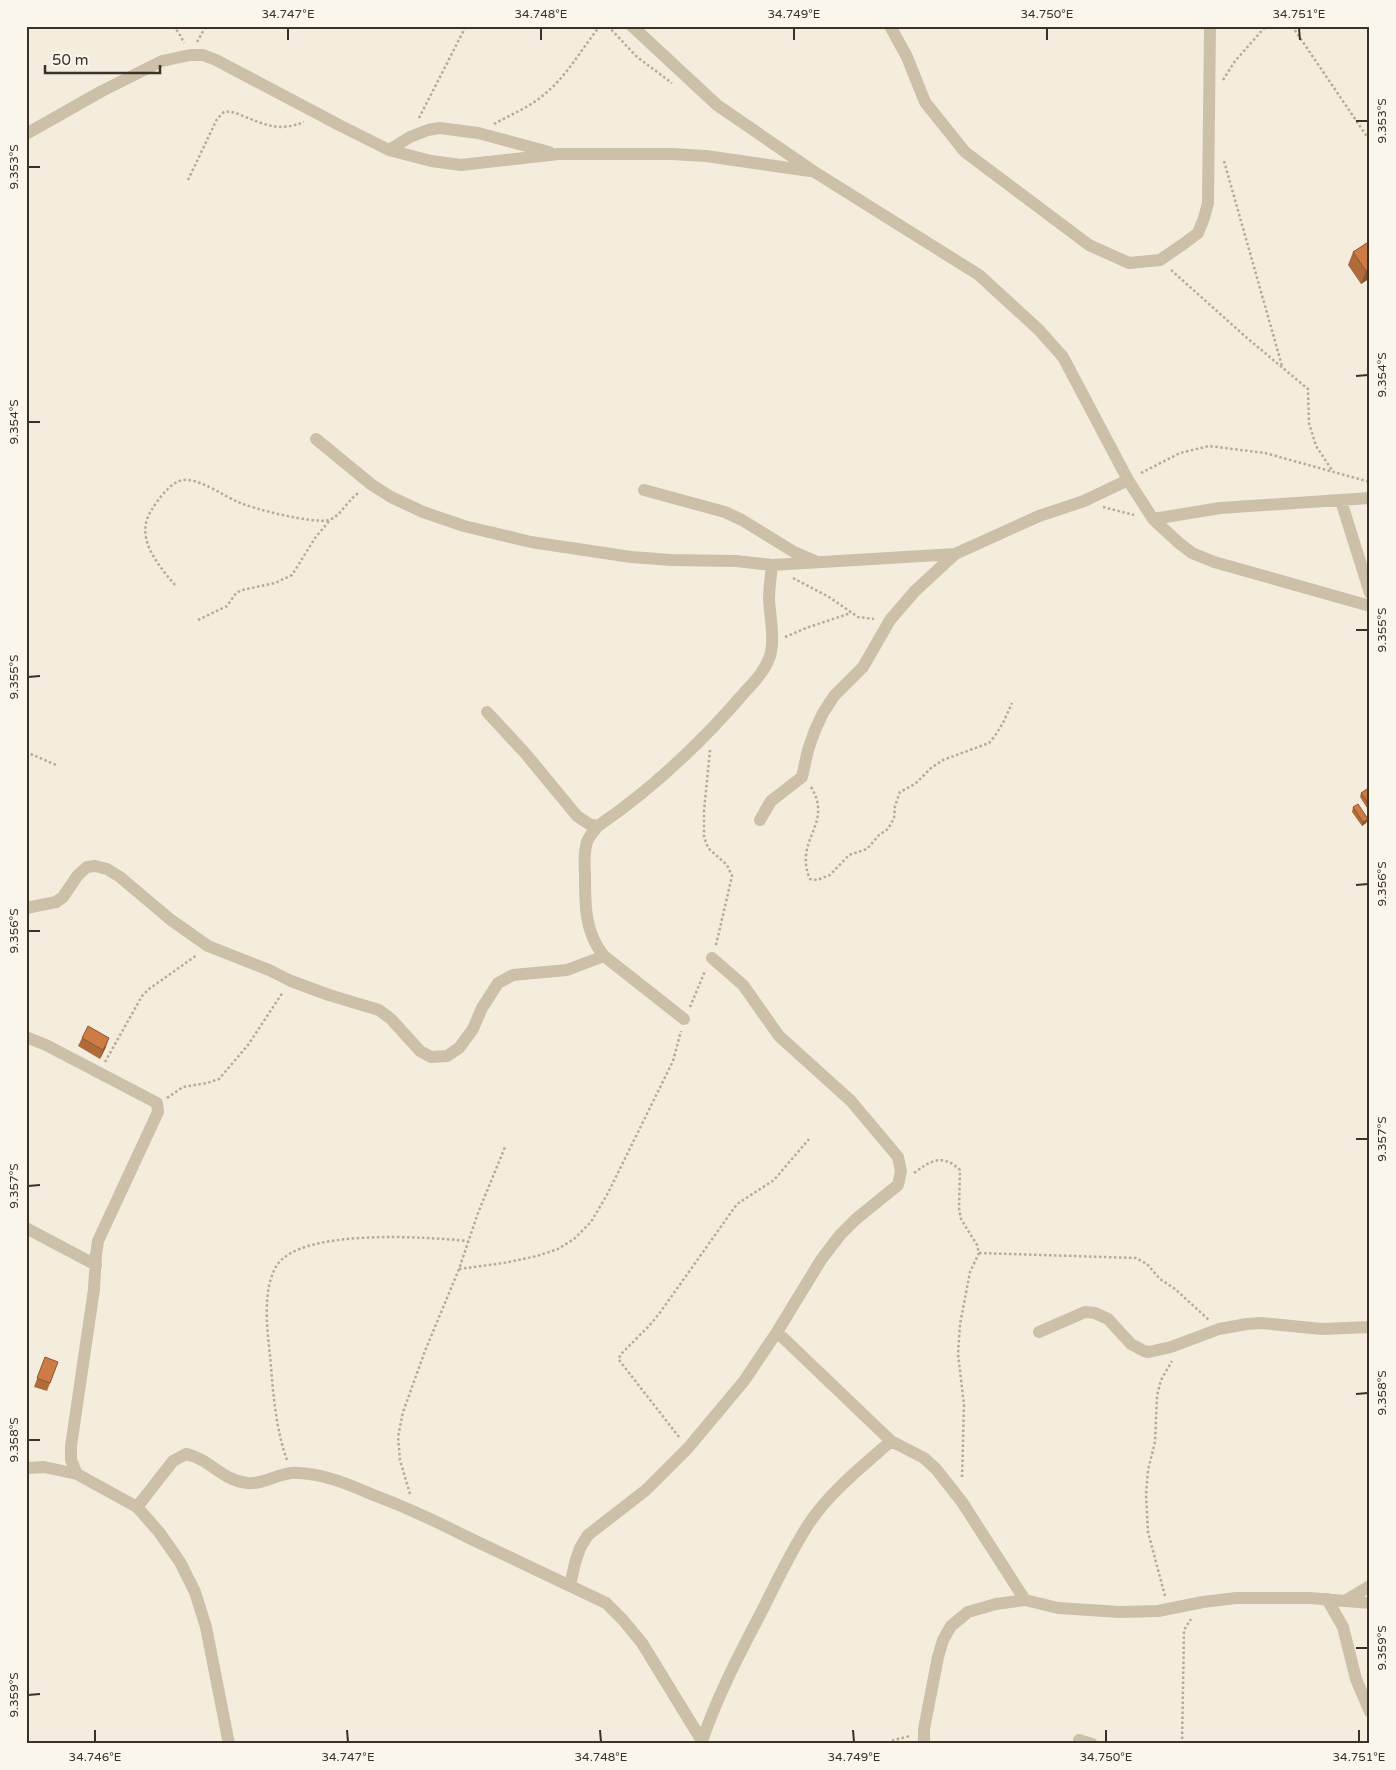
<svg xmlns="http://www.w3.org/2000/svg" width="1396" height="1770" viewBox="0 0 1396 1770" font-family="'Varela Round',sans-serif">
  <rect width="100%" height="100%" fill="#f4edde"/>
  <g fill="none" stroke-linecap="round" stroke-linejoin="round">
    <!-- path -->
    <path stroke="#b9aa93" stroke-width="2.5" stroke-dasharray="2.5 2.5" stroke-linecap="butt" d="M 173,26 L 179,33 L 184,43
      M 608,26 L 636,56 L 672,83
      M 1292,26 L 1370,141
      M 197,42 L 206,26
      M 1223,80 L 1235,61 L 1266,26
      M 419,118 L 466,26
      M 494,124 C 512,114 532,106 547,92 C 569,73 582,48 600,26
      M 1224,161 L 1282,366
      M 188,180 L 217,119 L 224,112 C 231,111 237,113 243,116 C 266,125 279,132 304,122
      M 1171,270 L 1247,338 L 1308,389 L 1309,423 L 1316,446 L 1332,470
      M 1141,473 L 1180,453 L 1209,446 L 1265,453 L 1370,482
      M 1103,507 L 1134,515
      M 793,578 L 829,597 L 858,617 L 874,619
      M 175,585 C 159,566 134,538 151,511 C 157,501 170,482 183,480 C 199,478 222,495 236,501 C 252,509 313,524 329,520 C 340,517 349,498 360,492
      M 198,620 L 227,606 L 236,593 L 242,590 L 275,583 L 292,575 L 315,538 L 330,520
      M 785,637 L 806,628 L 851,613
      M 710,750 L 704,811 L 704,837 L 708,848 L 727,865 L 732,876 L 716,945
      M 26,752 L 56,765
      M 811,787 C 834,824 793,840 810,879 L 817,880 L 830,875 L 849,855 L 867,849 L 879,835 L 888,829 L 894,818 L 895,806 L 900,792 L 915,784 L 931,768 L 943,760 L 989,743 L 995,736 L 1004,721 L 1012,703
      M 690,1007 L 705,971
      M 105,1062 L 142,996 L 149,989 L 197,955
      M 167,1098 L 183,1087 L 207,1083 L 219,1079 L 248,1045 L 283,992
      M 914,1173 C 930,1161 942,1153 960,1170 L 959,1208 L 961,1219 L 977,1245 L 979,1253 L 970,1272 L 960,1324 L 958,1354 L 964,1405 L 962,1478
      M 979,1253 L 1136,1258 L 1147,1264 L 1160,1279 L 1175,1289 L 1209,1320
      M 459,1269 L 504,1263 L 537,1256 L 558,1249 L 574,1239 L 591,1222 L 608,1193 L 673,1061 L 681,1031
      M 679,1437 L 619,1360 L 620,1355 L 648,1327 L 659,1314 L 737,1204 L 774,1180 L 809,1139
      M 287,1460 C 275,1427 273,1390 270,1355 C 267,1329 262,1289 277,1265 C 302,1228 427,1237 468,1241
      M 410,1494 L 400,1460 L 398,1437 L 403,1412 L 425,1351 L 459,1269 L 478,1213 L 505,1147
      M 1165,1596 L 1148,1532 L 1146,1495 L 1148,1470 L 1155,1442 L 1157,1396 L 1161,1380 L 1172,1361
      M 888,1744 L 894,1740 L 910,1736
      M 1182,1744 L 1184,1630 L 1191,1619"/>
    <!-- minor -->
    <path stroke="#cdc0a9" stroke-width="12" d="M 632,26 L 717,105 L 813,171 L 979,275 L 1039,330 L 1063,357 L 1128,480 L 1153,519 L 1179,543 L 1192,553 L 1214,562 L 1370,606
      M 890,26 L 907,57 L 925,102 L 965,152 L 1089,245 L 1129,263 L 1160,260 L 1182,245 L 1198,233 L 1204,218 L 1208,203 L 1210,26
      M 26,134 L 102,91 L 162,61 L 190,55 L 203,55 L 216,60 L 341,126 L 389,150 L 431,161 L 461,165 L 559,154 L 672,154 L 706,156 L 810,171
      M 389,150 L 410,137 L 428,130 L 440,128 L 478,133 L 549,152
      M 316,439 L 372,485 L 391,497 L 423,512 L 464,526 L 531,542 L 631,557 L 671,560 L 736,561 L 772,565 L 955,554 L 1039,516 L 1084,501 L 1128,480
      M 644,490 L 725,512 L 742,520 L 794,552 L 815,561
      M 1341,501 L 1370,593
      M 1153,519 L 1220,508 L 1370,498
      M 487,712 L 525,753 L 577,816 L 589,824 L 598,826 C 652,789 701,743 744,693 C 754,682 765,671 770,656 C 775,639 770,617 769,599 C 769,588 771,576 772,565
      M 760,820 L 771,801 L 802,777 L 808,750 L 815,730 L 823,713 L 834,696 L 863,667 L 890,620 L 915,591 L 955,554
      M 598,826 C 594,831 589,836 587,842 C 583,854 585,866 585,878 C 585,906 585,933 604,956 L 684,1019
      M 26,908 L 56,902 L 63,897 L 78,875 L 87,867 L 95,866 L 107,869 L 120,877 L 171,920 L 208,946 L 269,970 L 291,981 L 329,995 L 379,1010 L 391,1019 L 420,1051 L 431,1057 L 447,1056 L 459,1048 L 473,1029 L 482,1008 L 498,983 L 513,975 L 567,970 L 604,956
      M 26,1037 L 46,1045 L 157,1103 L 158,1112 L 98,1241 L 96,1255 L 94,1289 L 71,1446 L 71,1460 L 77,1474
      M 26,1228 L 96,1265
      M 777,1332 L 891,1441 L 924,1458 L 936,1469 L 962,1502 L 1025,1600 L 1058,1608 L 1120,1612 L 1158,1611 L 1203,1602 L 1236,1598 L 1309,1598 L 1370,1603
      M 1039,1332 L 1085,1312 L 1095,1313 L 1108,1319 L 1131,1344 L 1144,1351 L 1149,1352 L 1171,1347 L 1219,1329 L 1247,1324 L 1261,1323 L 1322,1329 L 1370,1327
      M 26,1468 L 44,1467 L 77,1474 L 137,1507 L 159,1532 L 180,1562 L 195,1592 L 206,1627 L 229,1744
      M 137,1507 L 173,1461 L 186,1454 C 211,1459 219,1479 247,1483 C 264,1485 281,1471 299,1473 C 324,1474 348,1484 371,1494 C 403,1506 434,1520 465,1536 C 512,1558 559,1581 606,1603 L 623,1620 L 642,1643 L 702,1741
      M 570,1586 L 575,1563 L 580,1548 L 588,1535 L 646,1490 L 688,1448 L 744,1381 L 777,1332 L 821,1260 L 840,1235 L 856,1219 L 898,1185 L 901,1171 L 898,1157 L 851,1101 L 779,1036 L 743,985 L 712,958
      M 1327,1599 L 1343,1627 L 1356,1679 L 1370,1712
      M 1345,1601 L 1370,1586
      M 1079,1740 L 1092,1744
      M 701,1744 C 717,1696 740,1653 763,1609 C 778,1579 792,1549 810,1522 C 832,1490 863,1466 891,1441
      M 924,1744 L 924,1729 L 938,1657 L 943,1640 L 951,1626 L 968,1612 L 996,1604 L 1025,1600"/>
  </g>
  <!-- wall -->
  <path fill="#af6b3a" d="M 1370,241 L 1370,278 L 1361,284 L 1348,265 L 1353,252 Z
    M 1370,787 L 1370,811 L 1369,811 L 1360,797 L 1361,793 Z
    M 1353,807 L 1368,819 L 1366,823 L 1362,826 L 1352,812 Z
    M 1370,816 L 1370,824 L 1367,821 Z
    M 82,1038 L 106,1047 L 100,1059 L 78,1046 Z
    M 45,1357 L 58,1362 L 47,1391 L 34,1387 Z"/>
  <!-- shaded-wall -->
  <path fill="#8f5730" d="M 1370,268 L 1370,278 L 1361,284 L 1366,271 Z
    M 1368,819 L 1366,823 L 1362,826 L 1363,822 Z
    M 109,1038 L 106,1047 L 100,1059 L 103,1050 Z"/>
  <!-- building -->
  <path fill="#cc7c44" stroke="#8f5730" d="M 1370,241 L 1370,268 L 1366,271 L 1353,252 Z
    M 1370,787 L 1370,805 L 1361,793 Z
    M 1358,804 L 1368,819 L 1363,822 L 1353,807 Z
    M 88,1026 L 109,1038 L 103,1050 L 82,1038 Z
    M 45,1357 L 58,1362 L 50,1383 L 37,1378 Z"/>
  <!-- ticks -->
  <path fill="none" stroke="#3a3129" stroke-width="2" d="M 288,28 L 288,40M 541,28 L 541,40M 794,28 L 794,40M 1047,28 L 1047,40M 1299,28 L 1300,40M 1356,121 L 1368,121M 28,167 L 40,167M 1356,376 L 1368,375M 28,422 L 40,422M 1356,630 L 1368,630M 28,677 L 40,676M 1356,885 L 1368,884M 28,931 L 40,931M 1356,1139 L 1368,1139M 28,1186 L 40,1185M 1356,1394 L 1368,1393M 28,1440 L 40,1440M 1356,1648 L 1368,1648M 28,1695 L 40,1694M 95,1730 L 95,1742M 347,1730 L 348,1742M 600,1730 L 601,1742M 853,1730 L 854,1742M 1106,1730 L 1106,1742M 1359,1730 L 1359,1742"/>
  <!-- border -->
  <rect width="1396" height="1770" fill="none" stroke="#fbf6eb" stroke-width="55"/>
  <!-- scale -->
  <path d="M45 65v8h115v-8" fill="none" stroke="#3a3129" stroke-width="2.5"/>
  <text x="52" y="65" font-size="15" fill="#3a3129" stroke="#fbf6eb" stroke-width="4" paint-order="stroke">50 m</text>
  <rect x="28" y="28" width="1340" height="1714" fill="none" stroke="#3a3129" stroke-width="2"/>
  <g font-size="12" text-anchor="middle" fill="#3a3129">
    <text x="288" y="18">34.747°E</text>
    <text x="541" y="18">34.748°E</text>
    <text x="794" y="18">34.749°E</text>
    <text x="1047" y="18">34.750°E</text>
    <text x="1299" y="18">34.751°E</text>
    <text transform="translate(1382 121) rotate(-90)" y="4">9.353°S</text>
    <text transform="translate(14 167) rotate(-90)" y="4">9.353°S</text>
    <text transform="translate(1382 375) rotate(-90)" y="4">9.354°S</text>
    <text transform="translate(14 422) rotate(-90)" y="4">9.354°S</text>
    <text transform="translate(1382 630) rotate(-90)" y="4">9.355°S</text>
    <text transform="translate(14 677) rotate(-90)" y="4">9.355°S</text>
    <text transform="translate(1382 884) rotate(-90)" y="4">9.356°S</text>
    <text transform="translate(14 931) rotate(-90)" y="4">9.356°S</text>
    <text transform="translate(1382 1139) rotate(-90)" y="4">9.357°S</text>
    <text transform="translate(14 1186) rotate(-90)" y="4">9.357°S</text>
    <text transform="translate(1382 1393) rotate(-90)" y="4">9.358°S</text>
    <text transform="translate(14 1440) rotate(-90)" y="4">9.358°S</text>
    <text transform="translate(1382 1648) rotate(-90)" y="4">9.359°S</text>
    <text transform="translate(14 1695) rotate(-90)" y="4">9.359°S</text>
    <text x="95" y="1761">34.746°E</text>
    <text x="348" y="1761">34.747°E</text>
    <text x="601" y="1761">34.748°E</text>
    <text x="854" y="1761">34.749°E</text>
    <text x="1106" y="1761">34.750°E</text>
    <text x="1359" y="1761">34.751°E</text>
  </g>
</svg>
